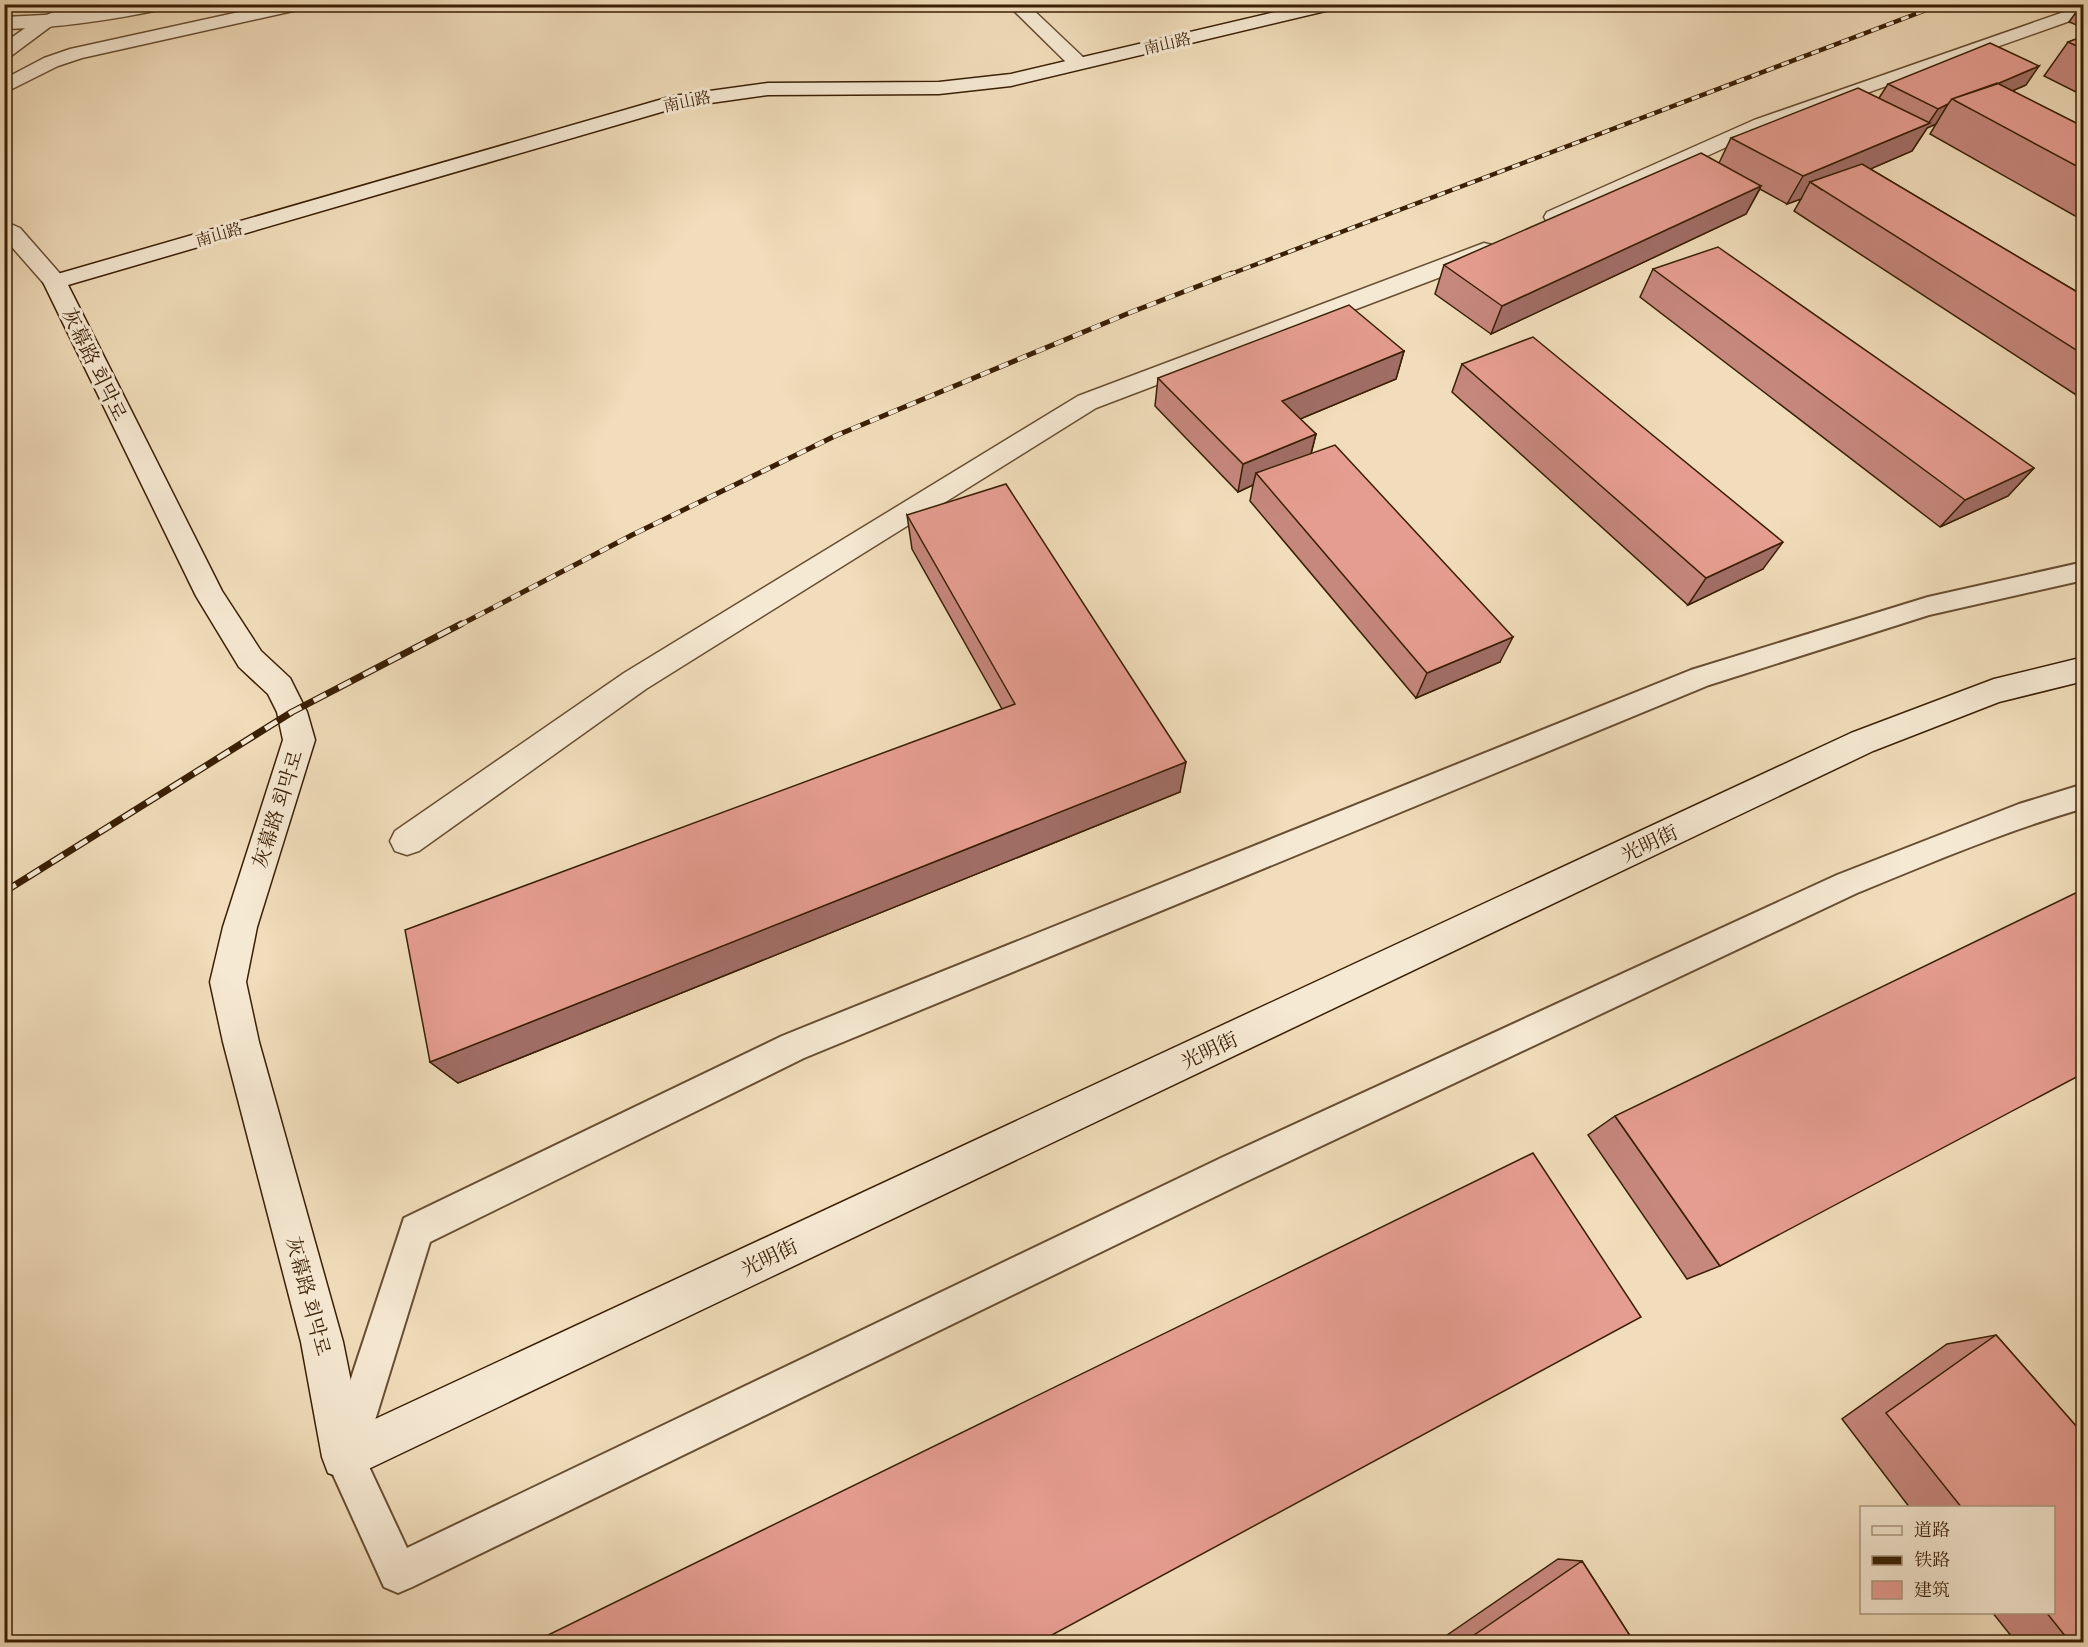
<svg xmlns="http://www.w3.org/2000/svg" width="2088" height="1647" viewBox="0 0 2088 1647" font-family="'Gentium Book Plus','Noto Serif SC','Noto Serif KR',serif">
  <rect width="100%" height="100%" fill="#f1ddbb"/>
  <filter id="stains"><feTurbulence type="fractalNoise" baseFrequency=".00333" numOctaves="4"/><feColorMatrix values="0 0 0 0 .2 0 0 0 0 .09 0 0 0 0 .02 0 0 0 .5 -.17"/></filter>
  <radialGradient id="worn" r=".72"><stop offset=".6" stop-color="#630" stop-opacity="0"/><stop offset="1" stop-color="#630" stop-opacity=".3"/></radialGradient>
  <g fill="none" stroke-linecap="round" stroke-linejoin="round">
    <!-- service casing -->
    <g stroke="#684e32" stroke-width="4">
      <path id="service" d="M 2084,562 L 2084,580 L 1929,615 L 1709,685 L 804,1058 L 430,1242 L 364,1456 L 407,1548 L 1221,1158 L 1837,875 L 2019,804 L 2084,784 L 2084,808 C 2006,831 1932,862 1857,893 L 1245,1182 L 412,1587 L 398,1593 L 384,1587 L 325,1457 L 404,1218 L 782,1036 L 1691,670 L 1928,597 Z"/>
    </g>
    <!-- minor casing -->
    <g stroke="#684e32" stroke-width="3">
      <path id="minor" d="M 71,4 L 96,4 L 93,8 L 50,27 L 11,56 L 4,58 L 4,43 L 38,19 Z
        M 275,4 L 311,4 L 302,9 L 82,58 L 58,66 L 4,93 L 4,79 L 44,58 L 70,49 Z
        M 1007,4 L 1027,4 L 1085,59 L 1088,63 L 1085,67 L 1071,67 Z
        M 2084,5 L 2084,16 L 1768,128 L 1563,222 L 1555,224 L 1547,222 L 1544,217 L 1547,212 L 1754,120 Z
        M 1484,243 L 1492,245 L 1495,250 L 1492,255 L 1459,270 L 1096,408 L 646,689 L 419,851 L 407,855 L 395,851 L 390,841 L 395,831 L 624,673 L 1078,396 Z"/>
    </g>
    <!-- tertiary casing -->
    <g stroke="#684e32" stroke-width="3">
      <path id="tertiary" d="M 133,4 L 173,4 L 164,9 C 111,20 59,28 4,29 L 4,17 L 65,14 Z
        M 4,221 L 20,228 L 63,277 L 67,282 L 63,287 L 55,289 L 47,287 L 4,238 Z"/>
    </g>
    <!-- secondary casing -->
    <g stroke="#3a1f04" stroke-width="3">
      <path id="secondary" d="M 1309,4 L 1343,4 L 1334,9 L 1011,86 L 939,94 L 768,95 L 675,108 L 68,285 L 222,591 L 261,651 L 290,678 L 307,712 L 315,740 L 257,927 L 246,982 L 259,1042 L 343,1342 L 360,1426 L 1851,733 L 1994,679 L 2084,657 L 2084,681 L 1999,702 L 1873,751 L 360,1473 L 344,1479 L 328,1473 L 322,1457 L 301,1342 L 223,1042 L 210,982 L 223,927 L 283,740 L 277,712 L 268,694 L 239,667 L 196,596 L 43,282 L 47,277 L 673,96 L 768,83 L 939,82 L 1011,74 Z"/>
    </g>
    <!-- service -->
    <use href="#service" fill="#f6e9d3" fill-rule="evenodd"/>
    <!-- minor -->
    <use href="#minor" fill="#f6e9d3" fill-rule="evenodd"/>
    <!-- tertiary -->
    <use href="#tertiary" fill="#f6e9d3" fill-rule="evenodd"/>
    <!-- secondary -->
    <use href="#secondary" fill="#f6e9d3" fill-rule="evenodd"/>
    <!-- rail-far2 casing -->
    <g stroke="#3a1f04" stroke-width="4.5">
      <path id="rail-far2" d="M 1228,275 L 1942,4"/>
    </g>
    <!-- rail-far1 casing -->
    <g stroke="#3a1f04" stroke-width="5">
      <path id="rail-far1" d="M 458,626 L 632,535 L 835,436 L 1129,313 L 1232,273"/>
    </g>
    <!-- rail casing -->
    <g stroke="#3a1f04" stroke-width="7">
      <path id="rail" d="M 4,892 L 292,712 L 461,624"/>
    </g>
    <!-- rail-far2 -->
    <use href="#rail-far2" stroke="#f6e9d3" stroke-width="3" stroke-dasharray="8" stroke-linecap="butt"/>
    <!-- rail-far1 -->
    <use href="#rail-far1" stroke="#f6e9d3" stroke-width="4" stroke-dasharray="10" stroke-linecap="butt"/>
    <!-- rail -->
    <use href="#rail" stroke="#f6e9d3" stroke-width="4.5" stroke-dasharray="14" stroke-linecap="butt"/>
  </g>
  <!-- wall -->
  <path fill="#c6877d" stroke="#3a1f04" stroke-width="1.5" d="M 2082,4 L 2084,4 L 2084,28 L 2069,22 Z
    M 2084,36 L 2084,96 L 2044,76 L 2068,42 Z
    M 1888,84 L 2026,85 L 2012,91 L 2084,127 L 2084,221 L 1930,134 L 1936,124 L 1927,128 L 1912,151 L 1870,169 L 2084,296 L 2084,400 L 1794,211 L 1801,199 L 1787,204 L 1760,189 L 1746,214 L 1491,334 L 1435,294 L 1444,265 L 1719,163 L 1731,138 L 1879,98 Z
    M 1653,269 L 2034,468 L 2008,496 L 1940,527 L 1640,297 Z
    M 1404,351 L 1396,379 L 1300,419 L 1316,434 L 1311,454 L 1500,662 L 1416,698 L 1250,501 L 1253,485 L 1238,492 L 1155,406 L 1158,378 Z
    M 1462,364 L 1763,569 L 1688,605 L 1452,392 Z
    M 907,515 L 1180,792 L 458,1083 L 430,1062 L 1002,709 L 912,549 Z
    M 1615,1116 L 1720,1266 L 1687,1279 L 1588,1135 Z
    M 1996,1335 L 2084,1435 L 2084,1642 L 2016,1642 L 1992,1612 L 2054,1612 L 2054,1508 L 1910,1508 L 1842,1419 L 1947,1344 Z
    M 1558,1559 L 1582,1561 L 1634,1642 L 1437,1642 Z"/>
  <!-- shaded-wall -->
  <path fill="#a16e66" stroke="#3a1f04" stroke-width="1.5" d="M 2039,66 L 2026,85 L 1971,109 L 1956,101 Z
    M 1948,104 L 1936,124 L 1927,128 L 1912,151 L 1822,190 L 1810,182 L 1801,199 L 1787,204 L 1803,176 L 1928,124 L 1938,109 Z
    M 1761,186 L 1746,214 L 1491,334 L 1502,306 Z
    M 1404,351 L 1396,379 L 1276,429 L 1282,401 Z
    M 1316,434 L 1309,461 L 1256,473 L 1253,485 L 1238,492 L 1243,464 Z
    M 2034,468 L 2008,496 L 1940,527 L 1965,500 Z
    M 1783,542 L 1763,569 L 1688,605 L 1706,578 Z
    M 1513,637 L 1500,662 L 1416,698 L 1427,673 Z
    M 1186,762 L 1180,792 L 458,1083 L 430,1062 Z"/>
  <!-- building -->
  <path fill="#e69d91" stroke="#3a1f04" stroke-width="1.5" d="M 2084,36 L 2084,49 L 2068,42 Z
    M 1990,43 L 2039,66 L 1997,84 L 1952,99 L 1948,104 L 1938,109 L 1888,84 Z
    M 1997,83 L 2084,127 L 2084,170 L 1952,99 Z
    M 1858,88 L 1930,123 L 1803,176 L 1731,138 Z
    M 1701,153 L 1761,186 L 1502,306 L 1444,265 Z
    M 1862,164 L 2084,296 L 2084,355 L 1810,182 Z
    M 1718,247 L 2034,468 L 1965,500 L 1653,269 Z
    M 1349,305 L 1404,351 L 1282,401 L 1316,434 L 1243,464 L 1158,378 Z
    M 1533,337 L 1783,542 L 1706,578 L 1462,364 Z
    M 1335,445 L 1513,637 L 1427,673 L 1256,473 Z
    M 1006,484 L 1186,762 L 430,1062 L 405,930 L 1015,704 L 907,515 Z
    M 2084,889 L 2084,1073 L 1720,1266 L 1615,1116 Z
    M 1533,1153 L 1641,1317 L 1039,1642 L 542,1642 L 542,1638 Z
    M 1996,1335 L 2084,1435 L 2084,1642 L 2070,1642 L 2046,1612 L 2054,1612 L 2054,1508 L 1962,1508 L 1886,1413 Z
    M 1582,1561 L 1634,1642 L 1464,1642 Z"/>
  <g text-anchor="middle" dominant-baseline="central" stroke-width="6" stroke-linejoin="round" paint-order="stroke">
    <!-- far-street labels -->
    <g font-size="16" fill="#3a1f04" stroke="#f6e9d3">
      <text transform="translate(1167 43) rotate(-13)">南山路</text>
      <text transform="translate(687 101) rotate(-12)">南山路</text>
      <text transform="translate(219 234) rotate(-16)">南山路</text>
    </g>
    <!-- street labels -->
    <g font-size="20" fill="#3a1f04" stroke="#f6e9d3">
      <text transform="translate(95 364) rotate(64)">灰幕路 회막로</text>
      <text transform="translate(277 809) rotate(-72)">灰幕路 회막로</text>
      <text transform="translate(1649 843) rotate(-25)">光明街</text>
      <text transform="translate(1209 1050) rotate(-25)">光明街</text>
      <text transform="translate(769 1257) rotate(-25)">光明街</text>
      <text transform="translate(309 1296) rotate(75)">灰幕路 회막로</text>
    </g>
  </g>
  <!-- margin -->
  <rect width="2088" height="1647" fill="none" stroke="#f1ddbb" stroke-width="24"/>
  <rect x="6" y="6" width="2076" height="1635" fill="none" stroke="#3a1f04" stroke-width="3"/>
  <rect x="12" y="12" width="2064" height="1623" fill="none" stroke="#3a1f04" stroke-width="1.5"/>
  <!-- legend -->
  <rect x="1860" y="1506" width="195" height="108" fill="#f6e9d3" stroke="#ab9880" stroke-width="1.5"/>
  <rect x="1872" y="1526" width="30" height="9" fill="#f6e9d3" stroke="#ab9880" stroke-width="1.5"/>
  <text x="1914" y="1536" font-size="18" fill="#3a1f04">道路</text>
  <rect x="1872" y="1556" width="30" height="9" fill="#3a1f04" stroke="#ab9880" stroke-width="1.5"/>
  <text x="1914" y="1566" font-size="18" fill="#3a1f04">铁路</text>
  <rect x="1872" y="1581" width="30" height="18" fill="#e69d91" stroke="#ab9880" stroke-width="1.5"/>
  <text x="1914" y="1596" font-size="18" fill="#3a1f04">建筑</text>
  <rect width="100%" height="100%" filter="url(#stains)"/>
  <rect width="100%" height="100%" fill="url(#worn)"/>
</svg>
